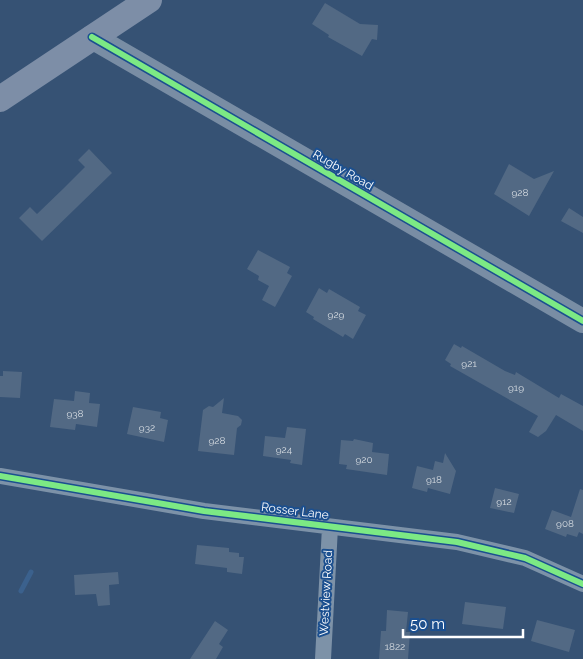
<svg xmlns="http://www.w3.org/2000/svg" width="583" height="659" viewBox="0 0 583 659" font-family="Raleway,sans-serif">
  <rect width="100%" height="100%" fill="#365274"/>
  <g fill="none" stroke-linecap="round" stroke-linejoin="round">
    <!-- stream -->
    <path stroke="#3b618d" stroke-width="5" d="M 21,591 L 31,572"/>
  </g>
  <!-- building -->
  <path fill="#526984" d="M 325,3 L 360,24 L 378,25 L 377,40 L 372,39 L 362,56 L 328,37 L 329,35 L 312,24 Z
    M 89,149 L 112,173 L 42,241 L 19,218 L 30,207 L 37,214 L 64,188 L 85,167 L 78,160 Z
    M 509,164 L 534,179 L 554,171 L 529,216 L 494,194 Z
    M 569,208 L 583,217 L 583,233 L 561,221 Z
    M 258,250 L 290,267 L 287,273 L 292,276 L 275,307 L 262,300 L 269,286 L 258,280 L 259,276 L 247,269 Z
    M 319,288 L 327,293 L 329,289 L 360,307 L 358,311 L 366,315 L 353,339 L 345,334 L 343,337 L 313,319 L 314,317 L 306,312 Z
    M 454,344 L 461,348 L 462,346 L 505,371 L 515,375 L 516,372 L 559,398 L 561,394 L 583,406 L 583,431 L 556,415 L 546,431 L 538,437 L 529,432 L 538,416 L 450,366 L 451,364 L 445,360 Z
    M 3,371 L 22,372 L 20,398 L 0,397 L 0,376 L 3,376 Z
    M 75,391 L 90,393 L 89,403 L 100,404 L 97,427 L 76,424 L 75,430 L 50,427 L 54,399 L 74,401 Z
    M 224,398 L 222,413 L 238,416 L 242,420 L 241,425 L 237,428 L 234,455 L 198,451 L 203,410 L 209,406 L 213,407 Z
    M 133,407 L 161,412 L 160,418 L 168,420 L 164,442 L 127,434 Z
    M 287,427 L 306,429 L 302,465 L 290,463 L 291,460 L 263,456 L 265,436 L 285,438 Z
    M 354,439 L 373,443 L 372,452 L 389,454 L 387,475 L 346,469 L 347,465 L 339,464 L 341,440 L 353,441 Z
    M 445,453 L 456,471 L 450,494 L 428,488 L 427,492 L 412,488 L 417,466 L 433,470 L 435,461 L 443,463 Z
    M 495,488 L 519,494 L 514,513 L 490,508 Z
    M 580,489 L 583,490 L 583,534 L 579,532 L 577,537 L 567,534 L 566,537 L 545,529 L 552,510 L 571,517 Z
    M 197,545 L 229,548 L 229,552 L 239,553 L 239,557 L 244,557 L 242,574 L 227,572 L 227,568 L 195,564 Z
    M 118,572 L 119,584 L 109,585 L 110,605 L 98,606 L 96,594 L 75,595 L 74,575 Z
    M 465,602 L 506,607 L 503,629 L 462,624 Z
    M 387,610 L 408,612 L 406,632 L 410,632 L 408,659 L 379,659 L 381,631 L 386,631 Z
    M 537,620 L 575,630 L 569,652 L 531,641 Z
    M 215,621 L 228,630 L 219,644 L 223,647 L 216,659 L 190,659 Z"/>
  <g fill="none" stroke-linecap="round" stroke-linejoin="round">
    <!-- street -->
    <path stroke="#7d92a8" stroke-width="16" d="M 0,476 L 204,511 L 457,542 L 525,558 L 583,584
      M 323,659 L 330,527"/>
    <!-- secondary -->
    <path stroke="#798da4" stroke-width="24" d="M 92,37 L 583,321"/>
    <!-- primary -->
    <path stroke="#7d8ea7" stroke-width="26" d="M 0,99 L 149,0"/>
    <!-- cycleway casing -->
    <g stroke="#1b4f8f" stroke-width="9">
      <path id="cycleway" d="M 92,37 L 583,321
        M 0,476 L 204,511 L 457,542 L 525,558 L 583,584"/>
    </g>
    <!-- cycleway -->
    <use href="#cycleway" stroke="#7ce984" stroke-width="6"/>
  </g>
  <g text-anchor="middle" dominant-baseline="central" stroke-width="4" stroke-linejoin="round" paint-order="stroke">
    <!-- number labels -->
    <g font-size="10" fill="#d4dae0">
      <text x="520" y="192">928</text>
      <text x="336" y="314">929</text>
      <text x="469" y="363">921</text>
      <text x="516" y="387">919</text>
      <text x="75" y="413">938</text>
      <text x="147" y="427">932</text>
      <text x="217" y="440">928</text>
      <text x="284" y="449">924</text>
      <text x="364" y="459">920</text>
      <text x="434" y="479">918</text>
      <text x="504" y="501">912</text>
      <text x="565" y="523">908</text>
      <text x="395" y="646">1822</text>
    </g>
    <!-- street labels -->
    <g font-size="12" fill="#fff" stroke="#1b4f8f">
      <text transform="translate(343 170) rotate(30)">Rugby Road</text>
      <text transform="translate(295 511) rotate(7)">Rosser Lane</text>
      <text transform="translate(326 593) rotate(-87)">Westview Road</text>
    </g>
  </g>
  <!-- scale -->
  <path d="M403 629v8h120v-8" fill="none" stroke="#ffffff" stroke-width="2.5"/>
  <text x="410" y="629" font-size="15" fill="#ffffff" stroke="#1b4f8f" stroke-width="4" paint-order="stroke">50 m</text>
</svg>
